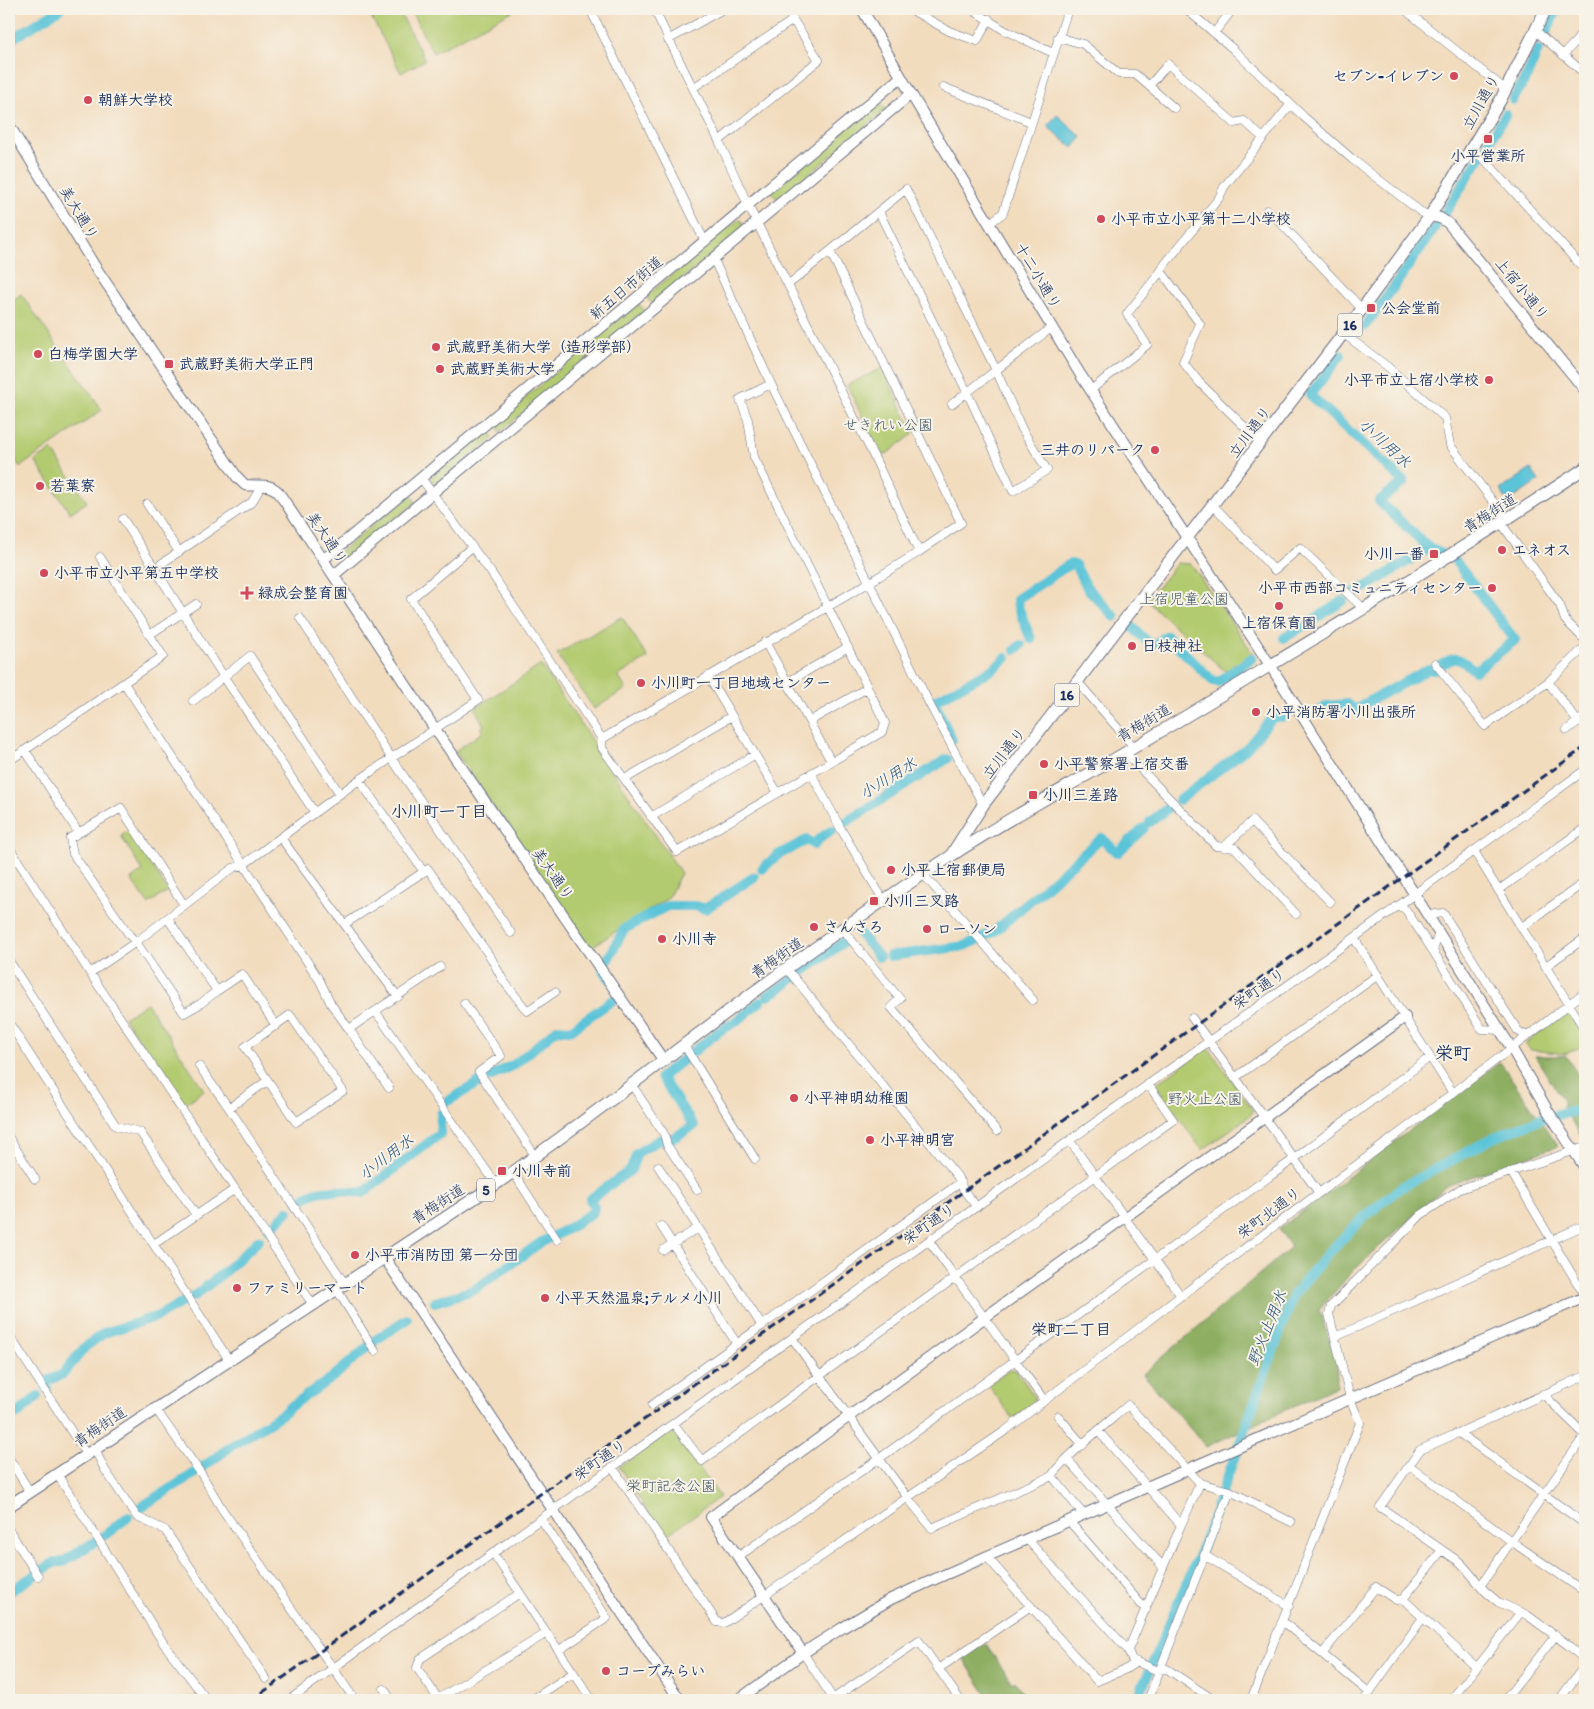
<svg xmlns="http://www.w3.org/2000/svg" width="1594" height="1709" viewBox="0 0 1594 1709" font-family="Itim,'Klee One',sans-serif">
  <rect width="100%" height="100%" fill="#f7f3e8"/>
  <filter id="ink" filterUnits="userSpaceOnUse"><feTurbulence type="fractalNoise" baseFrequency=".02" numOctaves="2"/><feDisplacementMap in="SourceGraphic" scale="10" xChannelSelector="R" yChannelSelector="G"/><feConvolveMatrix kernelMatrix="1 2 1 2 8 2 1 2 1" color-interpolation-filters="sRGB"/></filter>
  <filter id="wash" filterUnits="userSpaceOnUse"><feTurbulence type="fractalNoise" baseFrequency=".0096" numOctaves="4" result="noise"/><feDisplacementMap in="SourceGraphic" scale="20" xChannelSelector="R" yChannelSelector="G"/><feGaussianBlur stdDeviation="1.12" result="paint"/><feColorMatrix in="noise" values="0 0 0 0 0 0 0 0 0 0 0 0 0 0 0 0 0 1.4 0 .05"/><feComposite in="paint" operator="in"/></filter>
  <g filter="url(#wash)">
    <rect width="100%" height="100%" fill="#f2dcbe"/>
    <!-- green -->
    <path fill="#b3cb70" stroke="#677d67" d="M 367,9 L 398,9 L 425,60 L 401,73 Z
      M 410,9 L 516,9 L 433,53 Z
      M 879,102 L 886,110 L 778,200 L 771,192 Z
      M 739,219 L 746,227 L 653,303 L 649,301 L 647,298 L 649,294 Z
      M 21,294 L 102,410 L 20,467 L 9,450 L 9,303 Z
      M 638,303 L 645,311 L 500,432 L 495,423 Z
      M 882,368 L 913,431 L 912,435 L 885,455 L 880,455 L 847,385 Z
      M 488,429 L 494,438 L 436,484 L 433,483 L 431,478 L 433,475 Z
      M 52,450 L 87,502 L 70,513 L 35,461 Z
      M 410,494 L 416,502 L 346,561 L 339,553 Z
      M 1177,563 L 1191,564 L 1253,653 L 1225,671 L 1147,601 Z
      M 622,617 L 648,658 L 618,676 L 626,689 L 594,709 L 557,654 Z
      M 541,665 L 681,873 L 668,898 L 590,948 L 455,751 L 483,732 L 481,728 L 484,726 L 475,708 Z
      M 130,830 L 168,891 L 148,904 L 131,879 L 143,871 L 121,836 Z
      M 147,1003 L 204,1090 L 184,1105 L 124,1018 Z
      M 1564,1013 L 1571,1015 L 1585,1036 L 1585,1045 L 1566,1054 L 1531,1050 L 1525,1044 Z
      M 1206,1049 L 1210,1050 L 1253,1110 L 1251,1115 L 1202,1150 L 1157,1087 L 1157,1083 Z
      M 1010,1369 L 1016,1370 L 1034,1396 L 1034,1402 L 1013,1419 L 988,1385 Z
      M 670,1432 L 675,1433 L 720,1497 L 664,1537 L 619,1467 Z"/>
    <!-- forest -->
    <path fill="#8eaf62" stroke="#546f60" d="M 1535,1056 L 1566,1056 L 1578,1075 L 1585,1073 L 1585,1138 L 1582,1138 L 1563,1107 L 1563,1101 Z
      M 1500,1062 L 1558,1146 L 1446,1186 L 1353,1271 L 1319,1310 L 1337,1362 L 1337,1386 L 1206,1447 L 1143,1374 L 1291,1247 L 1279,1229 Z
      M 982,1644 L 986,1644 L 1012,1683 L 1015,1681 L 1028,1700 L 990,1700 L 962,1657 Z"/>
    <!-- water -->
    <path fill="#5cc4d8" stroke="#3c7a9b" d="M 1057,115 L 1082,137 L 1073,148 L 1047,126 Z
      M 1531,469 L 1539,481 L 1508,502 L 1500,490 Z"/>
    <g fill="none" stroke-linecap="round" stroke-linejoin="round">
      <!-- canal -->
      <path stroke="#5cc4d8" stroke-width="10" d="M 1545,34 L 1557,9
        M 9,41 L 60,9
        M 1513,100 L 1528,74 L 1538,50
        M 1445,213 L 1484,151 L 1506,114
        M 1365,326 L 1396,284 L 1435,227
        M 1341,355 L 1310,395 L 1404,482 L 1379,501 L 1429,548 L 1373,583 L 1354,593
        M 1429,548 L 1440,553
        M 1130,625 L 1152,646 L 1167,636 L 1213,681 L 1218,682 L 1252,658
        M 1284,638 L 1343,601
        M 1031,639 L 1018,607 L 1017,599 L 1070,564 L 1075,565 L 1088,589 L 1115,617
        M 1015,650 L 1021,645
        M 1317,713 L 1327,706 L 1347,704 L 1356,710 C 1378,694 1405,684 1428,669 L 1432,670 C 1456,658 1453,652 1475,671 L 1515,640 L 1456,562
        M 952,740 L 934,701 L 993,669 L 1006,658
        M 1179,800 L 1247,748 L 1273,717 L 1282,717
        M 846,822 L 947,759
        M 1150,822 L 1168,808
        M 762,869 L 778,855 L 807,840 L 814,845 L 819,839 L 832,830
        M 859,933 L 879,957
        M 890,956 L 965,946 L 995,931 L 1102,838 L 1117,853 L 1144,828
        M 609,978 L 603,969 L 624,929 L 667,906 L 696,906 L 705,909 L 754,877
        M 794,978 L 844,942
        M 768,996 L 789,982
        M 490,1077 L 515,1064 L 557,1029 L 569,1030 L 572,1029 L 614,999
        M 448,1101 L 478,1083
        M 299,1202 C 319,1185 339,1191 363,1193 L 440,1134 L 441,1114
        M 269,1230 L 288,1211
        M 193,1297 L 223,1273 L 259,1240
        M 435,1302 L 474,1290 L 540,1243 L 569,1228 L 593,1212 L 594,1207 L 590,1199 L 631,1170 L 637,1153 L 659,1140 L 673,1138 L 694,1126 L 661,1077 L 718,1032 L 737,1021 L 760,1002
        M 47,1388 L 45,1382 L 63,1374 L 85,1347 L 104,1333 L 158,1316 L 183,1302
        M 9,1418 L 19,1413 L 38,1396
        M 138,1509 L 192,1475 L 233,1445 L 282,1414 L 290,1407 L 333,1377 L 377,1339 L 407,1319
        M 9,1592 L 55,1562 L 63,1562 L 101,1538 L 128,1517
        M 1137,1700 L 1200,1552 L 1294,1294 L 1329,1252 L 1362,1219 L 1400,1188 L 1493,1138 L 1543,1118 L 1585,1109"/>
    </g>
  </g>
  <g filter="url(#ink)">
    <g fill="none" stroke-linecap="round" stroke-linejoin="round">
      <!-- street casing -->
      <g stroke="#666c80" stroke-width="9">
        <path id="street" d="M 590,9 L 705,242
          M 910,9 L 949,31 L 977,41 L 989,19
          M 971,9 L 1004,30 L 1053,53
          M 1186,9 L 1233,49 L 1304,117 L 1352,159 L 1421,212 L 1430,216
          M 1404,9 L 1506,90
          M 1536,31 L 1585,74
          M 1214,33 L 1233,9
          M 1058,37 L 1083,44 L 1119,74 L 1135,74 L 1149,86 L 1168,64 L 1234,123 L 1244,121 L 1262,137
          M 668,40 L 723,9
          M 1563,55 L 1577,40 L 1585,26
          M 1149,86 L 1174,108
          M 943,87 L 1031,122
          M 693,88 L 793,20
          M 719,141 L 819,60 L 786,9
          M 1471,149 L 1484,159 L 1585,270
          M 1267,210 L 1276,218 L 1362,309
          M 879,212 L 967,392 L 1013,491 L 1047,470 L 1022,429 L 996,370 L 906,189 L 830,251 L 961,523 L 919,552
          M 989,224 L 1003,213 L 1068,9
          M 714,260 L 771,384 L 931,707 L 983,805
          M 1161,271 L 1200,324 L 1183,362 L 1199,382 L 1261,443
          M 789,284 L 830,251
          M 1344,334 L 1388,367 L 1445,418 L 1450,445 L 1507,520
          M 1091,390 L 1147,345 L 1127,314 L 1161,271 L 1165,264 L 1219,198 L 1224,187 L 1290,105
          M 952,404 L 1051,328
          M 421,478 L 490,571 L 602,739 L 870,582 L 919,552 L 877,463 L 748,205 L 719,141 L 654,9
          M 147,504 L 179,552
          M 1213,505 L 1274,570 L 1300,548 L 1364,609
          M 123,519 L 224,677 L 315,813
          M 1501,523 L 1560,605 L 1565,620 L 1585,640
          M 155,568 L 252,502 L 262,485
          M 300,618 L 392,759 L 511,933
          M 149,635 L 196,604
          M 765,642 L 831,761
          M 1435,663 L 1485,726 L 1548,682
          M 708,676 L 778,793
          M 1077,681 L 1134,747
          M 788,682 L 848,647
          M 124,683 L 320,981 L 331,1004 L 349,1029
          M 193,701 L 250,656 L 340,794
          M 810,721 L 867,688
          M 1578,722 L 1548,682 L 1585,647
          M 1567,730 L 1585,716
          M 602,739 L 602,748 L 677,852 L 882,732 L 885,723 L 754,457 L 748,420 L 740,399 L 771,384
          M 25,750 L 78,832
          M 1125,753 L 1216,846 L 1235,848 L 1296,914
          M 9,761 L 163,656 L 100,557
          M 811,773 L 842,831 L 884,901
          M 625,779 L 732,716
          M 359,780 L 424,872
          M 651,817 L 754,755
          M 281,838 L 398,997
          M 9,847 L 90,973 L 313,1305
          M 1224,847 L 1252,821 L 1330,902
          M 1474,851 L 1585,1030
          M 923,874 L 1033,1000
          M 1499,890 L 1585,828
          M 1396,907 L 1402,907 L 1406,910 L 1433,951
          M 1428,915 L 1443,913 L 1518,1031 L 1527,1036
          M 168,919 L 217,991 L 200,1004 L 184,1013 L 136,942 L 130,936 L 73,854 L 70,838 L 121,808 L 184,905
          M 345,924 L 428,869 L 491,958 L 503,980 L 527,1011 L 555,992
          M 1522,927 L 1585,882
          M 843,930 L 900,999 L 891,1007 L 997,1131
          M 1439,932 L 1433,951 L 1482,1029 L 1500,1030
          M 1354,938 L 1453,1093
          M 9,961 L 116,1126 L 140,1132 L 196,1215
          M 1546,966 L 1585,938
          M 787,969 L 957,1176 L 964,1191 L 977,1207
          M 90,973 L 136,942 L 233,868 L 243,865 L 359,780 L 478,700 L 411,599 L 472,547
          M 217,991 L 242,974 L 276,1026
          M 464,1003 L 501,1056 L 479,1072 L 536,1157
          M 376,1012 L 496,1184
          M 290,1015 L 343,1091 L 296,1122 L 245,1047 Z
          M 1192,1018 L 1319,1193
          M 9,1023 L 229,1360
          M 684,1045 L 755,1159
          M 199,1066 L 229,1108 L 345,1284
          M 1236,1077 L 1378,975
          M 632,1085 L 664,1134 L 667,1145 L 697,1190
          M 389,1088 L 349,1029 L 440,967
          M 229,1108 L 267,1081
          M 9,1138 L 35,1179
          M 1070,1141 L 1181,1296
          M 658,1166 L 762,1326
          M 513,1172 L 557,1240
          M 1511,1172 L 1585,1296
          M 661,1226 L 737,1344
          M 929,1241 L 1044,1400
          M 154,1244 L 235,1189
          M 663,1250 L 698,1228
          M 337,1290 L 375,1351
          M 9,1335 L 86,1454
          M 1335,1337 L 1585,1225
          M 792,1338 L 907,1497 L 932,1528 L 1052,1476 L 1083,1514
          M 1585,1376 L 1420,1450 L 1380,1507 L 1461,1563 L 1485,1591 L 1498,1602 L 1527,1615 L 1568,1645 L 1585,1660
          M 1543,1394 L 1585,1435
          M 652,1405 L 961,1182
          M 155,1408 L 202,1475 L 222,1509 L 355,1700
          M 1058,1416 L 1083,1445
          M 674,1424 L 702,1461 L 1173,1120 L 1148,1084
          M 1099,1432 L 1181,1525
          M 1459,1433 L 1585,1524
          M 94,1448 L 105,1470 L 137,1517 L 165,1530 L 266,1679
          M 9,1458 L 30,1492
          M 1067,1459 L 1163,1567
          M 1410,1466 L 1511,1541 L 1585,1592
          M 613,1468 L 717,1622 L 724,1623 L 1005,1431 L 1174,1301 L 1453,1093 L 1585,992
          M 57,1474 L 164,1644 L 207,1700
          M 1052,1476 C 1056,1464 1115,1417 1128,1405 L 1200,1483 L 1230,1491 L 1291,1522
          M 541,1519 L 607,1618 L 559,1650
          M 1069,1521 L 1146,1610
          M 9,1530 L 38,1576
          M 1027,1539 L 1128,1650 L 1132,1660 L 1156,1670 L 1167,1669 L 1214,1700
          M 493,1553 L 592,1700
          M 1204,1555 L 1289,1606
          M 739,1556 L 880,1458 L 1294,1159 L 1430,1057
          M 986,1556 L 1097,1681 L 1126,1669 L 1137,1662
          M 1481,1585 L 1585,1435
          M 1403,1599 L 1442,1550
          M 1283,1622 L 1370,1693
          M 1128,1650 L 1181,1525 L 1200,1483
          M 803,1653 L 834,1700
          M 1323,1653 L 1376,1587 L 1396,1600 L 1403,1599 L 1477,1668
          M 938,1669 L 1031,1606
          M 384,1689 L 391,1700
          M 289,1700 L 792,1338 L 1354,938 L 1585,770
          M 436,1700 L 547,1633
          M 439,1700 L 417,1668 L 420,1659 L 520,1593
          M 532,1700 L 573,1673
          M 831,1700 L 919,1641 L 960,1700
          M 1148,1700 L 1230,1491
          M 1251,1700 L 1360,1423 L 1350,1398 L 1329,1314 L 1331,1306 L 1421,1215 L 1460,1189 L 1585,1147
          M 1364,1700 L 1422,1619
          M 1451,1700 L 1521,1612
          M 1505,1700 L 1556,1635
          M 1559,1700 L 1585,1665"/>
      </g>
      <!-- secondary casing -->
      <g stroke="#666c80" stroke-width="12">
        <path id="secondary" d="M 862,9 L 911,94 L 1080,374 L 1270,665 L 1512,1049 L 1548,1111 L 1585,1168
          M 9,125 L 94,265 L 237,477 L 245,485 C 258,487 270,482 279,493 L 435,729 L 664,1061
          M 1430,216 L 1440,218 L 1448,223 L 1585,390
          M 324,559 L 901,77
          M 334,575 L 911,94
          M 384,1257 L 680,1700
          M 803,1653 L 711,1517 L 984,1318 L 1405,1017
          M 738,1700 L 803,1653 L 842,1628 L 891,1599 L 944,1575 L 1585,1297"/>
      </g>
      <!-- primary casing -->
      <g stroke="#666c80" stroke-width="13">
        <path id="primary" d="M 953,852 L 983,805 L 1362,309 L 1430,216 L 1500,101 L 1546,9
          M 9,1506 L 496,1184 C 584,1123 668,1056 754,992 C 817,946 882,900 948,858 C 1005,820 1064,789 1123,754 C 1278,661 1434,568 1585,468"/>
      </g>
      <!-- street -->
      <use href="#street" stroke="#fff" stroke-width="8"/>
      <!-- secondary -->
      <use href="#secondary" stroke="#fff" stroke-width="10"/>
      <!-- primary -->
      <use href="#primary" stroke="#fff" stroke-width="11"/>
      <!-- rail -->
      <path stroke="#1b2f5e" stroke-width="3" stroke-dasharray="8 4" stroke-linecap="butt" d="M 252,1700 L 1585,747"/>
    </g>
  </g>
  <!-- markers -->
  <g fill="#d1495b" stroke="#f7f3e8" stroke-width="2">
    <circle cx="1454" cy="76" r="5"/>
    <circle cx="88" cy="100" r="5"/>
    <rect x="1483" y="134" width="10" height="10" rx="2.5"/>
    <circle cx="1101" cy="219" r="5"/>
    <rect x="1366" y="303" width="10" height="10" rx="2.5"/>
    <circle cx="436" cy="347" r="5"/>
    <circle cx="38" cy="354" r="5"/>
    <rect x="164" y="359" width="10" height="10" rx="2.5"/>
    <circle cx="440" cy="369" r="5"/>
    <circle cx="1489" cy="380" r="5"/>
    <circle cx="1155" cy="450" r="5"/>
    <circle cx="40" cy="486" r="5"/>
    <circle cx="1502" cy="550" r="5"/>
    <rect x="1429" y="549" width="10" height="10" rx="2.5"/>
    <circle cx="44" cy="573" r="5"/>
    <circle cx="1492" cy="588" r="5"/>
    <path d="M244.5 585.5h5v5h5v5h-5v5h-5v-5h-5v-5h5z"/>
    <circle cx="1279" cy="606" r="5"/>
    <circle cx="1132" cy="646" r="5"/>
    <circle cx="641" cy="683" r="5"/>
    <circle cx="1256" cy="712" r="5"/>
    <circle cx="1044" cy="764" r="5"/>
    <rect x="1028" y="790" width="10" height="10" rx="2.5"/>
    <circle cx="891" cy="870" r="5"/>
    <rect x="869" y="896" width="10" height="10" rx="2.5"/>
    <circle cx="814" cy="927" r="5"/>
    <circle cx="927" cy="929" r="5"/>
    <circle cx="662" cy="939" r="5"/>
    <circle cx="794" cy="1098" r="5"/>
    <circle cx="870" cy="1140" r="5"/>
    <rect x="497" y="1166" width="10" height="10" rx="2.5"/>
    <circle cx="355" cy="1255" r="5"/>
    <circle cx="237" cy="1288" r="5"/>
    <circle cx="545" cy="1298" r="5"/>
    <circle cx="606" cy="1671" r="5"/>
  </g>
  <g text-anchor="middle" dominant-baseline="central" stroke-width="4" stroke-linejoin="round" paint-order="stroke">
    <!-- shield labels -->
    <g fill="#f7f3e8" stroke="#5d6a87" stroke-width="1">
      <rect x="1337.5" y="313.5" width="25" height="23" rx="4"/>
      <rect x="1054.5" y="683.5" width="25" height="23" rx="4"/>
      <rect x="477" y="1178.5" width="18" height="23" rx="4"/>
    </g>
    <g font-size="14" font-weight="bold" fill="#1b2f5e">
      <text x="1350" y="325">16</text>
      <text x="1067" y="695">16</text>
      <text x="486" y="1190">5</text>
    </g>
    <!-- poi labels -->
    <g font-size="15" font-weight="bold" fill="#1b2f5e" stroke="#f7f3e8" text-anchor="start">
      <text x="1444" y="76" text-anchor="end">セブン-イレブン</text>
      <text x="98" y="100">朝鮮大学校</text>
      <text x="1488" y="156" text-anchor="middle">小平営業所</text>
      <text x="1111" y="219">小平市立小平第十二小学校</text>
      <text x="1381" y="308">公会堂前</text>
      <text x="446" y="347">武蔵野美術大学（造形学部）</text>
      <text x="48" y="354">白梅学園大学</text>
      <text x="179" y="364">武蔵野美術大学正門</text>
      <text x="450" y="369">武蔵野美術大学</text>
      <text x="1479" y="380" text-anchor="end">小平市立上宿小学校</text>
      <text x="1145" y="450" text-anchor="end">三井のリパーク</text>
      <text x="50" y="486">若葉寮</text>
      <text x="1512" y="550">エネオス</text>
      <text x="1424" y="554" text-anchor="end">小川一番</text>
      <text x="54" y="573">小平市立小平第五中学校</text>
      <text x="1482" y="588" text-anchor="end">小平市西部コミュニティセンター</text>
      <text x="258" y="593">緑成会整育園</text>
      <text x="1279" y="623" text-anchor="middle">上宿保育園</text>
      <text x="1142" y="646">日枝神社</text>
      <text x="651" y="683">小川町一丁目地域センター</text>
      <text x="1266" y="712">小平消防署小川出張所</text>
      <text x="1054" y="764">小平警察署上宿交番</text>
      <text x="1043" y="795">小川三差路</text>
      <text x="901" y="870">小平上宿郵便局</text>
      <text x="884" y="901">小川三叉路</text>
      <text x="824" y="927">さんさろ</text>
      <text x="937" y="929">ローソン</text>
      <text x="672" y="939">小川寺</text>
      <text x="804" y="1098">小平神明幼稚園</text>
      <text x="880" y="1140">小平神明宮</text>
      <text x="512" y="1171">小川寺前</text>
      <text x="365" y="1255">小平市消防団 第一分団</text>
      <text x="247" y="1288">ファミリーマート</text>
      <text x="555" y="1298">小平天然温泉;テルメ小川</text>
      <text x="616" y="1671">コープみらい</text>
    </g>
    <!-- street labels -->
    <g font-size="15" fill="#1b2f5e" stroke="#f7f3e8">
      <text transform="translate(1481 102) rotate(-61)">立川通り</text>
      <text transform="translate(79 213) rotate(59)">美大通り</text>
      <text transform="translate(1038 276) rotate(59)">十二小通り</text>
      <text transform="translate(626 288) rotate(-40)">新五日市街道</text>
      <text transform="translate(1522 289) rotate(51)">上宿小通り</text>
      <text transform="translate(1250 432) rotate(-53)">立川通り</text>
      <text transform="translate(1490 513) rotate(-32)">青梅街道</text>
      <text transform="translate(327 538) rotate(56)">美大通り</text>
      <text transform="translate(1144 723) rotate(-31)">青梅街道</text>
      <text transform="translate(1004 753) rotate(-52)">立川通り</text>
      <text transform="translate(553 874) rotate(55)">美大通り</text>
      <text transform="translate(777 958) rotate(-35)">青梅街道</text>
      <text transform="translate(1259 989) rotate(-35)">栄町通り</text>
      <text transform="translate(438 1204) rotate(-33)">青梅街道</text>
      <text transform="translate(1269 1213) rotate(-37)">栄町北通り</text>
      <text transform="translate(929 1224) rotate(-35)">栄町通り</text>
      <text transform="translate(100 1427) rotate(-34)">青梅街道</text>
      <text transform="translate(600 1460) rotate(-35)">栄町通り</text>
    </g>
    <!-- park labels -->
    <g font-size="15" fill="#415662" stroke="#f7f3e8">
      <text x="888" y="425">せきれい公園</text>
      <text x="1184" y="599">上宿児童公園</text>
      <text x="1205" y="1099">野火止公園</text>
      <text x="671" y="1486">栄町記念公園</text>
    </g>
    <!-- water labels -->
    <g font-size="16" font-style="italic" fill="#2b547c" stroke="#f7f3e8">
      <text transform="translate(1385 443) rotate(43)">小川用水</text>
      <text transform="translate(888 778) rotate(-32)">小川用水</text>
      <text transform="translate(386 1157) rotate(-37)">小川用水</text>
      <text transform="translate(1267 1328) rotate(-68)">野火止用水</text>
    </g>
    <!-- neighbourhood labels -->
    <g font-size="16" font-weight="bold" fill="#1b2f5e" stroke="#f7f3e8">
      <text x="439" y="811">小川町一丁目</text>
      <text x="1071" y="1329">栄町二丁目</text>
    </g>
    <!-- quarter labels -->
    <g font-size="18" font-weight="bold" fill="#1b2f5e" stroke="#f7f3e8">
      <text x="1453" y="1053">栄町</text>
    </g>
  </g>
  <!-- margin -->
  <rect width="1594" height="1709" fill="none" stroke="#f7f3e8" stroke-width="30"/>
</svg>
